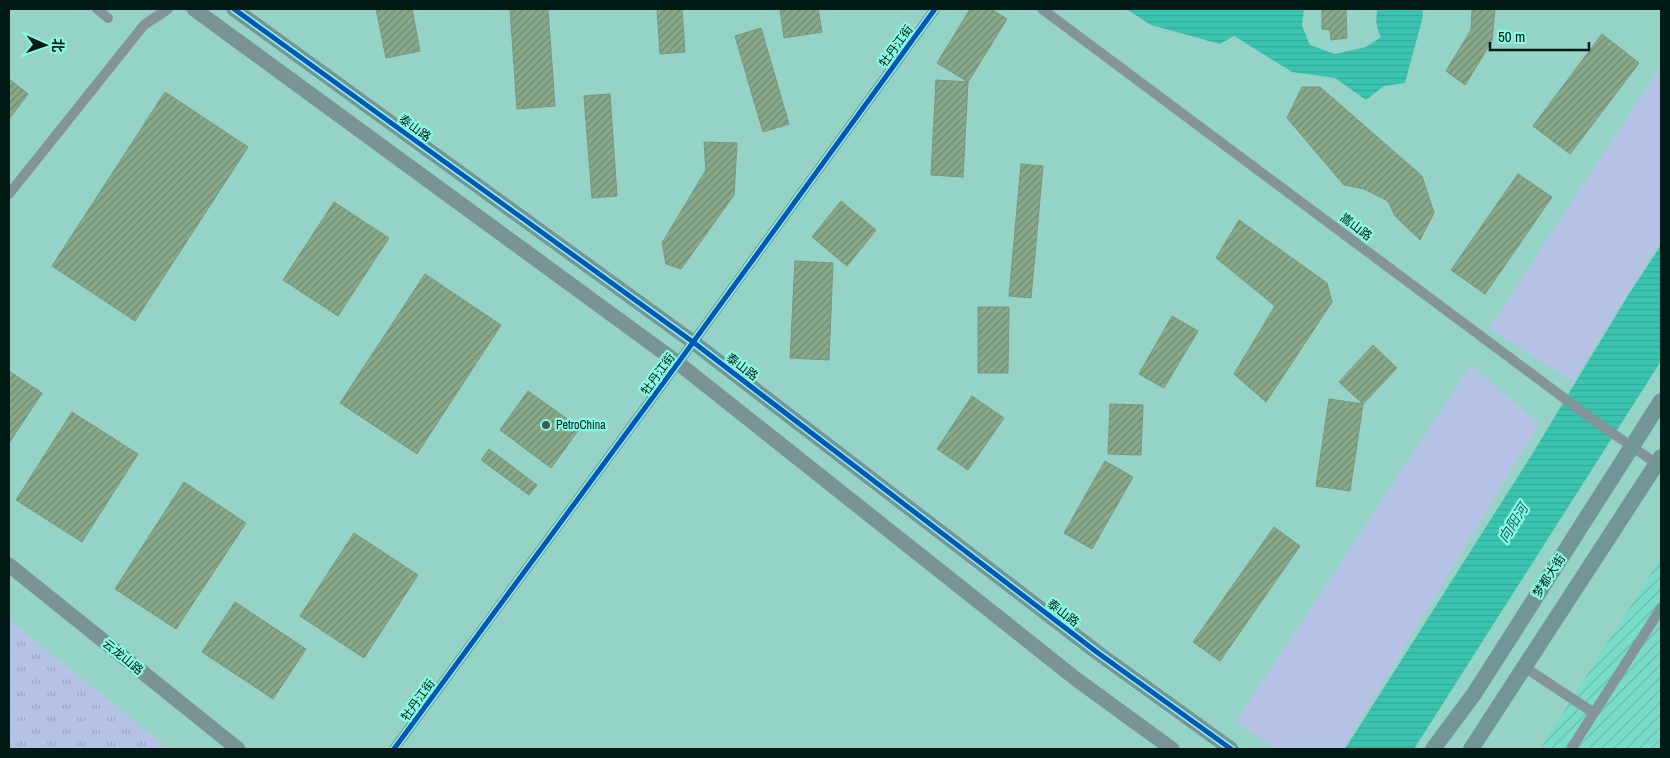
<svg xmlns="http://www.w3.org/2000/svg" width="1670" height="758" viewBox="0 0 1670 758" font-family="'Archivo Narrow','Noto Sans SC',sans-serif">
  <defs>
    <pattern id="industrial-furrows" width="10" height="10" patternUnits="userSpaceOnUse" patternTransform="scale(1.25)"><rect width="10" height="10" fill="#79dcca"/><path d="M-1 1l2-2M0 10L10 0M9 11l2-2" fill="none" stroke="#67bcad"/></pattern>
    <pattern id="grass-tufts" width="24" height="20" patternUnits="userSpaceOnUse" patternTransform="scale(1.25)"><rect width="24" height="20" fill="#b4c2e5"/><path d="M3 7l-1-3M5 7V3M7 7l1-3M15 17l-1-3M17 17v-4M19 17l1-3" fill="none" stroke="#99a6c4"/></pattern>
    <pattern id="water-rules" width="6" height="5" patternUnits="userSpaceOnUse" patternTransform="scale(1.25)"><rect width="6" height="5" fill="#3bc5b1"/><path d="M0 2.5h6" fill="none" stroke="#32a998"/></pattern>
    <pattern id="building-hatch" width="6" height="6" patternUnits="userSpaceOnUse" patternTransform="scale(1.25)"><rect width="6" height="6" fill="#89aa8a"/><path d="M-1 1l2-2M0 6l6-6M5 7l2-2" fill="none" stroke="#6e8a70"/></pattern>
  </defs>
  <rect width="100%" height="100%" fill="#95d3c7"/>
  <!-- industrial -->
  <path fill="url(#industrial-furrows)" d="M 1661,558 L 1661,749 L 1540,749 Z"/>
  <!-- grass -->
  <path fill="url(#grass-tufts)" d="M 9,620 L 169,749 L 9,749 Z"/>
  <!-- park -->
  <path fill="#b4c2e5" d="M 1661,65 L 1661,241 L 1573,381 L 1489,329 Z
    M 1471,365 L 1539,424 L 1343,749 L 1275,749 L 1236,721 Z"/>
  <!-- water -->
  <path fill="url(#water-rules)" d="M 1126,9 L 1304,9 L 1302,26 L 1310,45 L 1335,54 L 1366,47 L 1381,37 C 1376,28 1375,18 1378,9 L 1422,9 L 1423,16 L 1405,83 L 1384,86 L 1366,100 L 1335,78 L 1292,72 L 1234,36 L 1220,44 L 1151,25 Z
    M 1661,245 L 1661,361 L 1414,749 L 1345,749 L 1531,456 L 1627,297 Z"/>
  <!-- building -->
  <path fill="url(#building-hatch)" stroke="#789682" d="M 376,9 L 412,9 L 420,51 L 386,58 Z
    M 510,9 L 548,9 L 555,106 L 517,109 Z
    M 657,9 L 682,9 L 685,52 L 660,54 Z
    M 780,9 L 818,9 L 822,32 L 784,38 Z
    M 970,9 L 991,9 L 1007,19 L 968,82 L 937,63 Z
    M 1322,9 L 1346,9 L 1347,38 L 1331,40 L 1330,30 L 1322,29 Z
    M 1472,9 L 1495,9 L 1492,41 L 1465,85 L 1446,71 L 1471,30 Z
    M 761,28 L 789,124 L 763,132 L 735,36 Z
    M 1602,34 L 1639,63 L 1570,154 L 1533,126 Z
    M 9,79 L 28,94 L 9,119 Z
    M 936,80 L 968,82 L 963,177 L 931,175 Z
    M 1302,87 L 1320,87 L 1422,176 L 1434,213 L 1420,240 L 1395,216 L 1388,201 L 1364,189 L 1344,185 L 1287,118 Z
    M 165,92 L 248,147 L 135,321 L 52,266 Z
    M 610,94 L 617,196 L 592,198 L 584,96 Z
    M 704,142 L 737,143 L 734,195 L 681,269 L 666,264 L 662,243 L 706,170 Z
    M 1021,164 L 1043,166 L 1031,298 L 1009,296 Z
    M 1518,174 L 1552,197 L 1485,294 L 1451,270 Z
    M 841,201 L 876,230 L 847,266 L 812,237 Z
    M 334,202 L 389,238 L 338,316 L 283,280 Z
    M 1239,220 L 1327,283 L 1332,302 L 1266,402 L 1234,374 L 1275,306 L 1216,258 Z
    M 795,261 L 833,263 L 829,360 L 790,358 Z
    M 425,274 L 501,325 L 417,454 L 340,403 Z
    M 978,307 L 1009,307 L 1008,373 L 978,373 Z
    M 1172,316 L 1198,331 L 1164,388 L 1139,374 Z
    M 1373,345 L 1397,368 L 1363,404 L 1339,382 Z
    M 9,371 L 42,393 L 9,443 Z
    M 528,391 L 580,428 L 551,468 L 500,430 Z
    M 972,396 L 1004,418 L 968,470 L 937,449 Z
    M 1329,399 L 1363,404 L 1350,491 L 1316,486 Z
    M 1110,404 L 1143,405 L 1141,455 L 1108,454 Z
    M 72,412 L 138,454 L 82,542 L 16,500 Z
    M 489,449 L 537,485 L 529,495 L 481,460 Z
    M 1105,461 L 1133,477 L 1092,549 L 1064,533 Z
    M 184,482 L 246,523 L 176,629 L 115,589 Z
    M 1274,527 L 1300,546 L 1220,661 L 1193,642 Z
    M 354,533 L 418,575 L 364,658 L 300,616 Z
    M 235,602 L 306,649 L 273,699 L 202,652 Z"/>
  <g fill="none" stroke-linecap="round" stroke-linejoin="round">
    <!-- street -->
    <path stroke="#83959a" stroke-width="10" d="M 97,9 L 108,18
      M 1042,9 L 1592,419 L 1660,466
      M 9,194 L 144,25 L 168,9
      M 1524,667 L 1594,713
      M 394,749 L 678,363 L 935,9
      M 1571,749 L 1661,608"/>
    <!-- secondary -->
    <path stroke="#799397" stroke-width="15" d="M 194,9 L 678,363 L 1076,679 L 1172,749
      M 234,9 L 693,342 L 1098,653 L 1231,749
      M 9,565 L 238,749"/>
    <!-- primary -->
    <path stroke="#729597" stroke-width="16" d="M 1433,749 L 1474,694 L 1661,401
      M 1471,749 L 1661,457"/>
    <!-- cycleway casing -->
    <g stroke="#89fae4" stroke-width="8">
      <path id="cycleway" d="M 234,9 L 693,342 L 1098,653 L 1231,749
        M 394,749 L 678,363 L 935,9"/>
    </g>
    <!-- cycleway -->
    <use href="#cycleway" stroke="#0057b8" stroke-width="5"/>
  </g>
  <!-- markers -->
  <circle fill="#355b54" stroke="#89fae4" stroke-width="2" cx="546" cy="425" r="5"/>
  <g text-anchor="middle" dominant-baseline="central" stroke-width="4.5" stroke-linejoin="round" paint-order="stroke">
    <!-- street labels -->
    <g font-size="12" fill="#021a16" stroke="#89fae4">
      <text transform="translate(896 46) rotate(-54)">牡丹江街</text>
      <text transform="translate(415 128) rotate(36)">泰山路</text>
      <text transform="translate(1356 227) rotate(37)">嵩山路</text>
      <text transform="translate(742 367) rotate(37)">泰山路</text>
      <text transform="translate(658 374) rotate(-54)">牡丹江街</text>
      <text transform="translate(1549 576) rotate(-57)">梦都大街</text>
      <text transform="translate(1063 613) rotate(37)">泰山路</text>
      <text transform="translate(123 657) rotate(39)">云龙山路</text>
      <text transform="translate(418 700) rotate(-54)">牡丹江街</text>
    </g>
    <!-- poi labels -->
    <g font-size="12" fill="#021a16" stroke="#89fae4" text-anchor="start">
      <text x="556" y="425">PetroChina</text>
    </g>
    <!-- water labels -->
    <g font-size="14" font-style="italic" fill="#146458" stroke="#89fae4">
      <text transform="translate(1513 523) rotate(-58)">向阳河</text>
    </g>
  </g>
  <!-- border -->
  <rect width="1670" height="758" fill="none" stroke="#021a16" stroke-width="20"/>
  <!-- north arrow -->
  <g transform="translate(45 45) rotate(92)" stroke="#89fae4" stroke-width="4" paint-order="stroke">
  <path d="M0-4L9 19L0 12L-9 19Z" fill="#021a16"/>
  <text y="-8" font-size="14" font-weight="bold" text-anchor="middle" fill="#021a16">北</text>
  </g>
  <!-- scale -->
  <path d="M1490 42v8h99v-8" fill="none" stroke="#021a16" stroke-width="2.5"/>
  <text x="1498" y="42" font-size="15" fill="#021a16" stroke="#89fae4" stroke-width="4" paint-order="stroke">50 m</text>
</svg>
